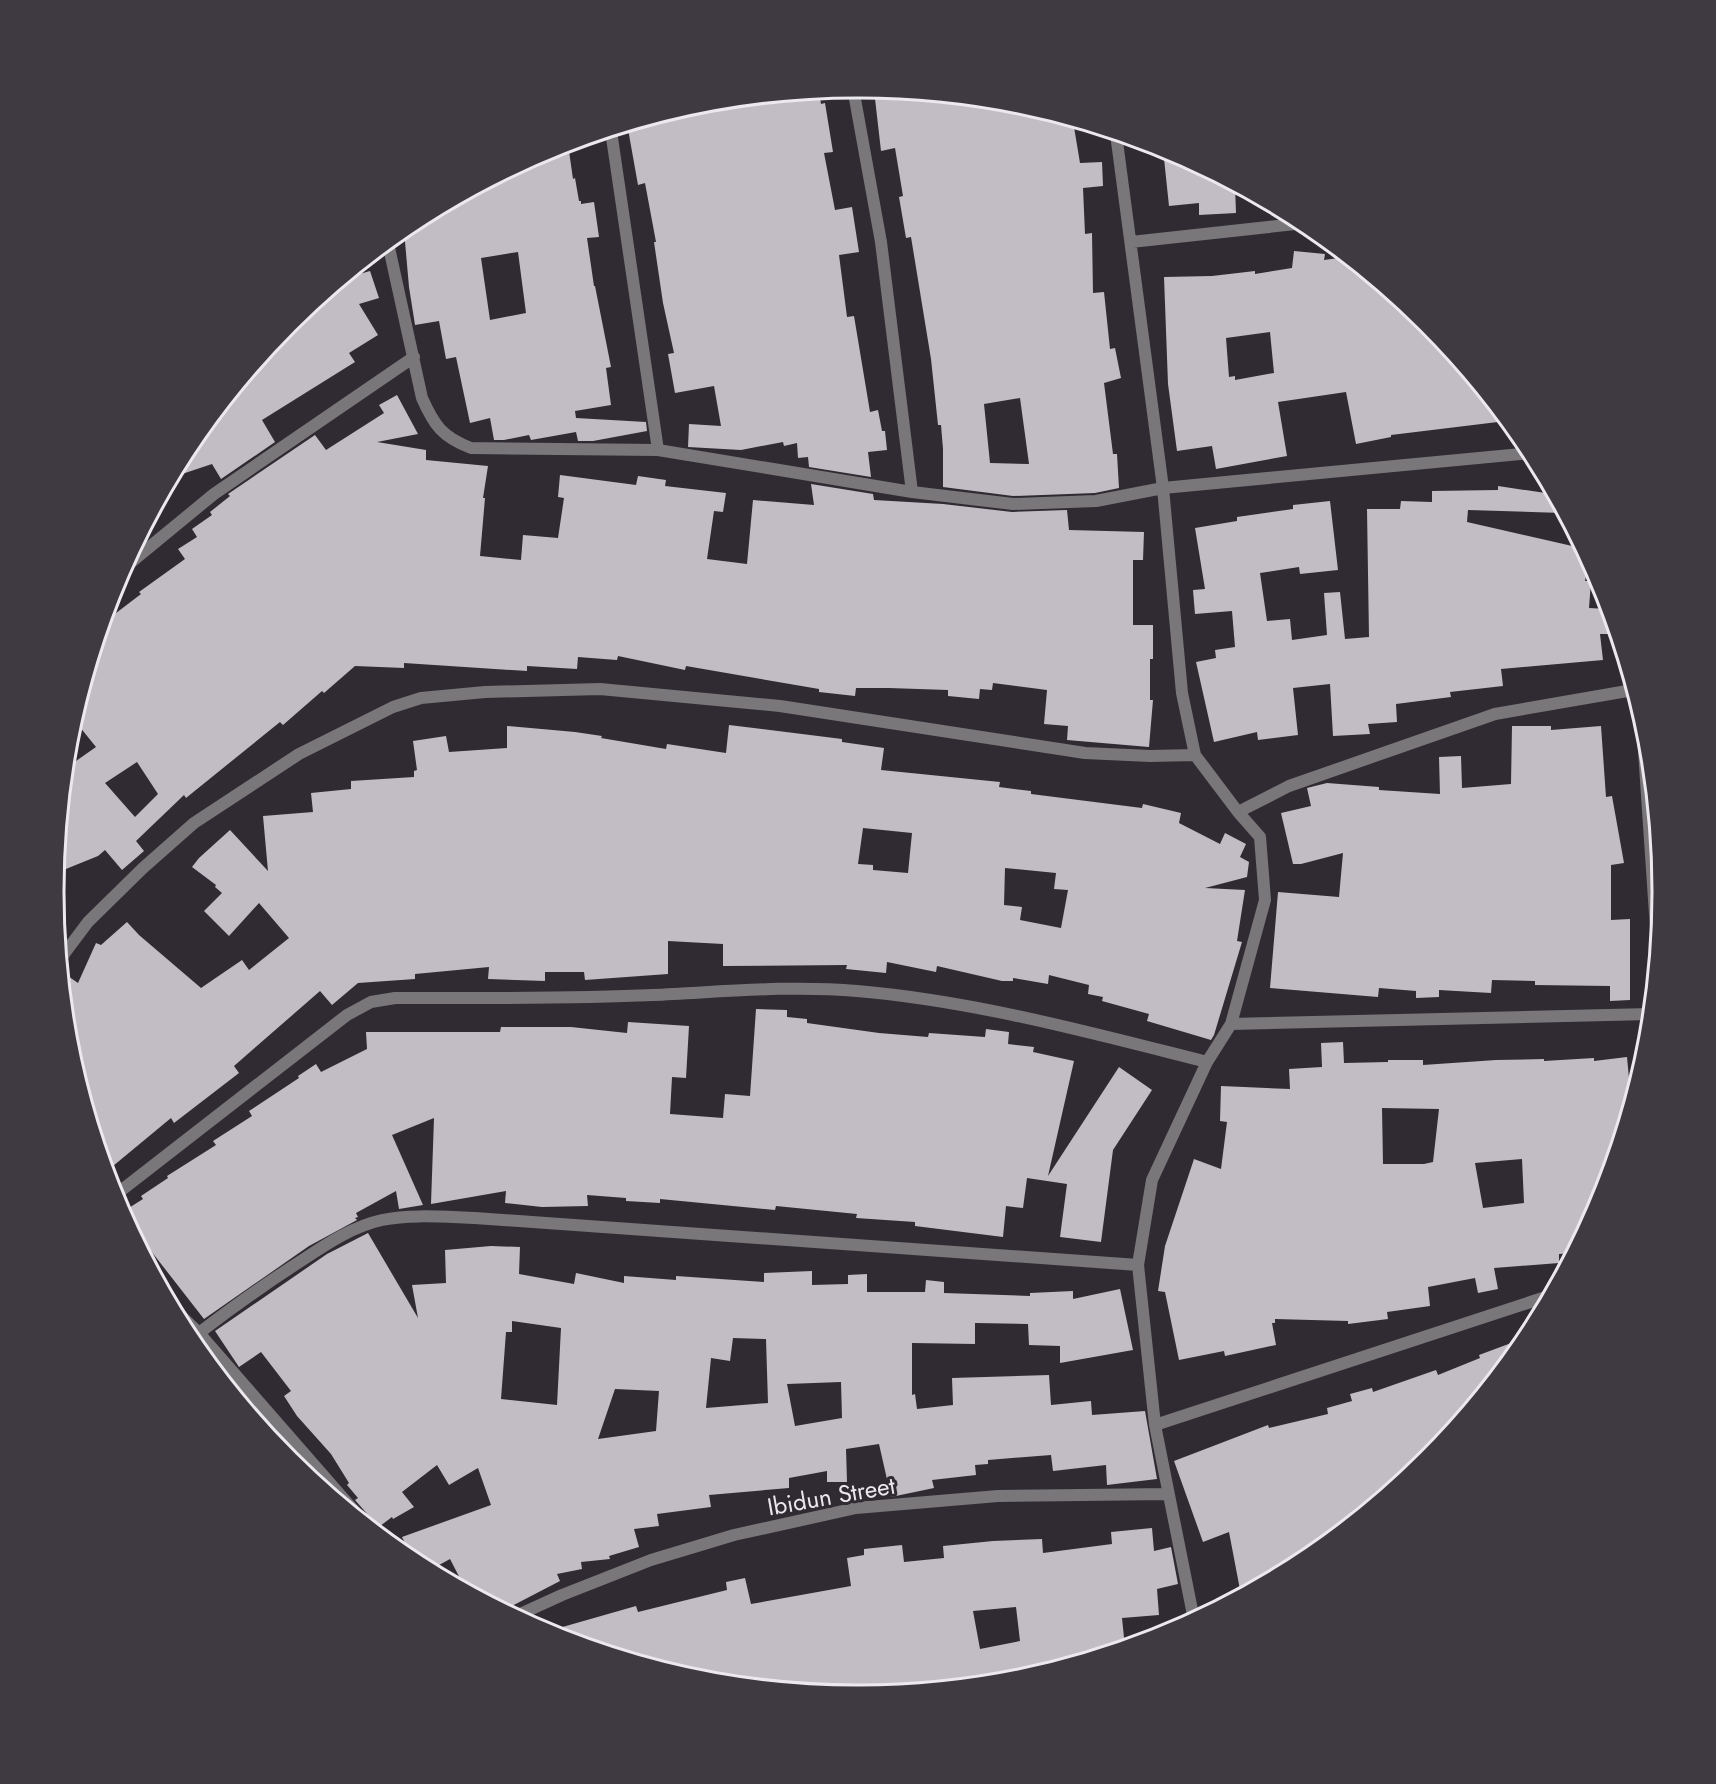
<svg xmlns="http://www.w3.org/2000/svg" width="1716" height="1784" viewBox="0 0 1716 1784" font-family="Jost,sans-serif">
  <rect width="100%" height="100%" fill="#302b32"/>
  <!-- building -->
  <path fill="#c2bcc5" fill-rule="evenodd" d="M 874,90 L 1015,104 L 1073,121 L 1080,163 L 1102,162 L 1103,186 L 1083,188 L 1085,234 L 1092,233 L 1093,293 L 1104,292 L 1110,349 L 1115,348 L 1121,378 L 1104,383 L 1113,454 L 1117,454 L 1119,488 L 1095,493 L 1013,496 L 943,487 L 943,449 L 941,425 L 938,425 L 931,359 L 911,237 L 906,238 L 899,197 L 903,196 L 895,148 L 881,151 ZM 1020,398 L 1029,464 L 990,463 L 984,404 Z
    M 819,92 L 821,104 L 825,103 L 833,152 L 824,153 L 835,210 L 852,207 L 859,252 L 839,255 L 847,317 L 854,316 L 870,412 L 878,410 L 882,431 L 885,431 L 887,450 L 868,452 L 871,477 L 809,467 L 808,457 L 798,458 L 797,443 L 784,446 L 783,442 L 741,450 L 688,447 L 689,424 L 721,426 L 714,386 L 675,393 L 668,354 L 674,353 L 663,303 L 654,242 L 656,242 L 645,183 L 638,185 L 628,129 L 636,128 L 635,124 L 701,103 L 712,102 L 713,104 L 736,100 Z
    M 568,144 L 573,179 L 575,178 L 579,201 L 581,201 L 581,204 L 594,202 L 599,237 L 587,238 L 594,286 L 595,286 L 611,367 L 606,368 L 611,405 L 575,411 L 576,418 L 646,422 L 647,431 L 593,441 L 578,441 L 576,432 L 531,440 L 529,435 L 504,440 L 494,440 L 490,418 L 470,423 L 456,357 L 446,359 L 439,321 L 415,325 L 409,287 L 404,230 L 412,223 L 551,149 ZM 518,252 L 526,313 L 490,320 L 481,258 Z
    M 1163,149 L 1235,186 L 1236,213 L 1199,215 L 1199,203 L 1169,206 Z
    M 1294,251 L 1325,254 L 1324,260 L 1346,257 L 1427,324 L 1506,421 L 1391,435 L 1391,437 L 1356,444 L 1346,392 L 1278,402 L 1287,456 L 1216,469 L 1212,446 L 1177,451 L 1168,384 L 1164,277 L 1212,276 L 1255,271 L 1255,274 L 1292,268 ZM 1270,332 L 1274,373 L 1235,380 L 1235,376 L 1229,377 L 1226,338 Z
    M 370,271 L 379,298 L 359,304 L 378,335 L 349,353 L 355,362 L 262,420 L 275,442 L 221,479 L 212,464 L 173,477 L 190,445 L 290,323 L 326,294 L 356,275 Z
    M 397,395 L 418,434 L 377,442 L 426,450 L 426,460 L 488,466 L 483,498 L 485,498 L 480,556 L 521,560 L 523,535 L 558,538 L 564,498 L 558,497 L 560,475 L 636,485 L 638,476 L 666,480 L 665,486 L 726,493 L 723,512 L 714,511 L 707,559 L 747,564 L 753,500 L 814,505 L 811,484 L 873,494 L 874,500 L 943,504 L 1012,512 L 1067,510 L 1069,530 L 1144,532 L 1143,560 L 1133,560 L 1133,625 L 1153,625 L 1153,659 L 1150,659 L 1150,700 L 1153,700 L 1149,747 L 1067,740 L 1068,726 L 1044,724 L 1047,690 L 993,683 L 992,690 L 980,689 L 979,699 L 948,696 L 948,690 L 889,688 L 856,688 L 855,696 L 819,692 L 819,689 L 686,666 L 685,670 L 618,656 L 617,660 L 578,657 L 577,669 L 527,666 L 527,671 L 404,663 L 404,668 L 355,666 L 324,693 L 322,691 L 283,725 L 280,722 L 186,798 L 184,795 L 136,841 L 144,851 L 122,870 L 105,850 L 98,856 L 56,873 L 66,768 L 96,747 L 75,721 L 75,716 L 103,623 L 141,594 L 139,592 L 185,559 L 178,549 L 197,537 L 192,529 L 212,515 L 210,512 L 230,496 L 228,494 L 315,435 L 326,450 L 384,413 L 379,405 ZM 137,762 L 158,794 L 135,817 L 105,783 Z
    M 1498,486 L 1552,494 L 1563,513 L 1468,510 L 1467,522 L 1581,548 L 1589,563 L 1585,581 L 1591,581 L 1589,608 L 1608,609 L 1616,634 L 1600,634 L 1603,660 L 1501,669 L 1503,686 L 1450,692 L 1451,697 L 1396,704 L 1397,722 L 1368,724 L 1370,734 L 1333,736 L 1330,684 L 1293,688 L 1298,735 L 1258,740 L 1257,732 L 1214,742 L 1196,662 L 1216,658 L 1215,650 L 1235,647 L 1232,611 L 1195,614 L 1193,590 L 1205,589 L 1195,528 L 1237,521 L 1237,517 L 1293,509 L 1293,505 L 1330,501 L 1338,570 L 1300,574 L 1299,567 L 1260,573 L 1267,621 L 1290,619 L 1292,640 L 1327,635 L 1324,593 L 1340,592 L 1345,639 L 1369,637 L 1367,509 L 1400,509 L 1401,501 L 1432,502 L 1432,491 L 1498,490 Z
    M 729,725 L 842,739 L 842,742 L 884,748 L 881,770 L 1000,782 L 999,787 L 1031,791 L 1031,794 L 1142,808 L 1143,804 L 1181,813 L 1179,823 L 1220,844 L 1225,833 L 1246,844 L 1240,857 L 1249,862 L 1247,877 L 1205,888 L 1245,890 L 1237,941 L 1242,942 L 1214,1035 L 1211,1040 L 1147,1021 L 1149,1014 L 1102,1001 L 1103,997 L 1088,994 L 1089,985 L 1049,975 L 1048,984 L 1013,978 L 1013,981 L 1002,981 L 937,966 L 936,972 L 887,962 L 886,973 L 846,969 L 847,965 L 723,966 L 723,944 L 668,941 L 668,974 L 585,980 L 584,972 L 545,972 L 545,981 L 488,979 L 489,967 L 415,974 L 415,979 L 358,983 L 332,1005 L 320,991 L 234,1066 L 239,1073 L 174,1123 L 171,1118 L 107,1171 L 69,1049 L 62,972 L 78,983 L 96,943 L 101,945 L 127,922 L 139,935 L 201,988 L 242,960 L 249,970 L 289,938 L 259,903 L 229,936 L 204,911 L 222,893 L 215,887 L 216,885 L 192,867 L 199,858 L 230,830 L 268,871 L 263,816 L 313,812 L 311,793 L 351,789 L 351,781 L 414,777 L 414,771 L 417,770 L 413,741 L 446,736 L 449,752 L 507,748 L 507,726 L 575,732 L 602,736 L 601,738 L 666,749 L 667,744 L 726,753 ZM 863,828 L 912,833 L 908,873 L 873,870 L 873,865 L 858,864 ZM 1005,868 L 1056,873 L 1054,889 L 1068,890 L 1061,928 L 1020,920 L 1022,907 L 1004,905 Z
    M 1512,726 L 1551,726 L 1551,730 L 1601,726 L 1606,797 L 1612,796 L 1624,863 L 1611,865 L 1611,920 L 1630,919 L 1630,1000 L 1610,1001 L 1610,986 L 1535,985 L 1535,981 L 1492,980 L 1491,993 L 1439,990 L 1439,997 L 1416,998 L 1416,991 L 1379,988 L 1378,997 L 1270,988 L 1278,892 L 1339,897 L 1343,853 L 1301,864 L 1293,864 L 1281,813 L 1311,806 L 1307,788 L 1327,783 L 1379,787 L 1379,790 L 1440,794 L 1439,757 L 1461,756 L 1462,788 L 1511,784 Z
    M 756,1009 L 787,1010 L 787,1017 L 807,1019 L 807,1023 L 879,1033 L 928,1037 L 929,1033 L 985,1037 L 986,1029 L 1009,1032 L 1008,1044 L 1034,1047 L 1033,1052 L 1074,1061 L 1048,1176 L 1119,1067 L 1152,1090 L 1113,1150 L 1101,1242 L 1060,1237 L 1067,1184 L 1027,1178 L 1023,1208 L 1006,1206 L 1003,1237 L 915,1226 L 915,1222 L 856,1218 L 857,1214 L 776,1206 L 775,1210 L 660,1199 L 660,1203 L 626,1201 L 626,1198 L 587,1195 L 588,1206 L 542,1207 L 505,1203 L 506,1191 L 431,1204 L 434,1118 L 392,1135 L 423,1205 L 399,1209 L 396,1191 L 356,1213 L 358,1217 L 355,1218 L 357,1220 L 309,1246 L 204,1319 L 144,1242 L 124,1211 L 143,1199 L 141,1196 L 168,1178 L 167,1176 L 216,1145 L 213,1141 L 252,1116 L 249,1111 L 299,1078 L 298,1076 L 316,1064 L 321,1072 L 367,1049 L 366,1032 L 500,1032 L 501,1027 L 571,1027 L 627,1033 L 628,1022 L 689,1026 L 686,1078 L 672,1077 L 670,1114 L 723,1118 L 725,1094 L 750,1096 Z
    M 1343,1042 L 1344,1063 L 1388,1062 L 1388,1060 L 1423,1060 L 1423,1065 L 1496,1060 L 1544,1059 L 1544,1061 L 1594,1058 L 1594,1061 L 1627,1057 L 1631,1100 L 1601,1200 L 1573,1253 L 1559,1254 L 1559,1263 L 1494,1268 L 1498,1289 L 1478,1293 L 1475,1278 L 1428,1287 L 1430,1306 L 1387,1312 L 1388,1319 L 1348,1324 L 1348,1321 L 1275,1319 L 1275,1323 L 1272,1323 L 1276,1345 L 1225,1356 L 1224,1351 L 1179,1360 L 1165,1292 L 1158,1291 L 1165,1246 L 1194,1159 L 1221,1169 L 1227,1122 L 1220,1121 L 1221,1086 L 1290,1089 L 1289,1069 L 1322,1067 L 1321,1043 ZM 1382,1108 L 1439,1109 L 1433,1162 L 1424,1164 L 1383,1164 ZM 1522,1159 L 1524,1203 L 1483,1208 L 1475,1163 Z
    M 368,1233 L 418,1318 L 412,1285 L 446,1283 L 445,1250 L 491,1246 L 520,1247 L 519,1274 L 574,1284 L 576,1273 L 624,1283 L 624,1276 L 676,1280 L 676,1276 L 764,1282 L 764,1273 L 812,1271 L 812,1285 L 848,1284 L 848,1275 L 867,1274 L 867,1292 L 925,1292 L 926,1280 L 944,1282 L 944,1293 L 1030,1296 L 1030,1293 L 1073,1291 L 1073,1299 L 1120,1289 L 1133,1350 L 1060,1363 L 1060,1346 L 1029,1345 L 1028,1324 L 975,1323 L 975,1344 L 912,1343 L 912,1395 L 915,1394 L 917,1409 L 953,1405 L 952,1378 L 1049,1375 L 1051,1405 L 1091,1401 L 1092,1415 L 1145,1411 L 1157,1479 L 1107,1485 L 1106,1465 L 1053,1471 L 1051,1455 L 988,1460 L 988,1464 L 975,1465 L 976,1475 L 932,1480 L 934,1488 L 891,1497 L 879,1444 L 846,1449 L 847,1482 L 827,1482 L 827,1471 L 789,1478 L 789,1488 L 709,1495 L 711,1507 L 657,1514 L 659,1526 L 634,1529 L 639,1547 L 609,1556 L 610,1559 L 581,1562 L 582,1569 L 557,1574 L 560,1581 L 504,1610 L 466,1590 L 450,1559 L 430,1570 L 426,1568 L 418,1555 L 412,1557 L 402,1537 L 491,1505 L 478,1468 L 449,1485 L 437,1465 L 402,1492 L 414,1507 L 393,1519 L 392,1517 L 376,1529 L 371,1523 L 369,1516 L 355,1500 L 358,1498 L 347,1485 L 349,1483 L 331,1454 L 297,1416 L 284,1396 L 291,1391 L 261,1352 L 239,1367 L 215,1331 L 327,1254 ZM 512,1321 L 561,1328 L 557,1405 L 501,1399 L 506,1332 L 512,1332 ZM 733,1338 L 766,1339 L 768,1403 L 706,1408 L 711,1358 L 730,1361 ZM 841,1382 L 842,1418 L 795,1426 L 787,1384 ZM 615,1389 L 659,1391 L 656,1431 L 598,1439 Z
    M 1527,1337 L 1426,1461 L 1304,1561 L 1241,1595 L 1229,1532 L 1203,1542 L 1174,1461 L 1268,1425 L 1269,1428 L 1328,1414 L 1327,1408 L 1352,1401 L 1350,1394 L 1372,1388 L 1373,1392 L 1436,1370 L 1438,1375 L 1480,1358 L 1479,1355 Z
    M 1152,1528 L 1154,1551 L 1171,1547 L 1178,1584 L 1157,1589 L 1159,1615 L 1122,1618 L 1125,1647 L 1015,1681 L 949,1687 L 948,1683 L 915,1690 L 858,1696 L 701,1680 L 545,1632 L 636,1606 L 638,1612 L 727,1590 L 726,1582 L 745,1578 L 751,1604 L 851,1586 L 847,1558 L 864,1555 L 864,1549 L 902,1545 L 904,1562 L 944,1558 L 943,1546 L 993,1541 L 1042,1539 L 1043,1553 L 1112,1544 L 1111,1532 ZM 1016,1607 L 1020,1641 L 980,1649 L 973,1611 Z"/>
  <g fill="none" stroke-linecap="round" stroke-linejoin="round">
    <!-- minor -->
    <path stroke="#79777a" stroke-width="12" d="M 853,88 L 881,242 L 912,492
      M 611,131 L 658,450
      M 1116,134 L 1163,488 L 1182,693 L 1195,755 L 1238,812 L 1260,837 L 1265,900 L 1231,1024 L 1207,1062 L 1152,1180 L 1138,1265 L 1155,1425 L 1194,1620
      M 1131,242 L 1305,223
      M 388,243 L 422,398 C 434,425 442,437 471,448 L 658,450 L 912,492 L 1013,504 L 1096,501 L 1163,488 L 1531,453
      M 124,568 L 214,494 L 414,357
      M 1642,721 L 1657,944
      M 1238,812 L 1289,786 L 1495,714 L 1633,690
      M 61,958 L 88,922 L 143,868 L 194,823 L 299,754 L 393,707 L 421,698 L 485,692 L 600,689 L 780,706 L 1085,753 L 1150,756 L 1195,755
      M 1231,1024 L 1650,1014
      M 114,1196 L 347,1015 L 371,1002 L 395,998 C 481,998 567,999 653,995 C 721,992 789,985 857,991 C 975,1001 1092,1033 1207,1062
      M 173,1308 L 199,1333 L 363,1521
      M 199,1333 C 233,1307 268,1282 304,1259 C 328,1243 354,1226 382,1220 C 412,1214 444,1217 475,1218 L 1138,1265
      M 1155,1425 L 1549,1296
      M 516,1616 L 562,1595 L 651,1560 L 734,1535 L 856,1508 L 998,1496 L 1168,1494"/>
  </g>
  <g text-anchor="middle" dominant-baseline="central" stroke-width="6" stroke-linejoin="round" paint-order="stroke">
    <!-- street labels -->
    <g font-size="24" fill="#ece9ee" stroke="#302b32">
      <text transform="translate(831 1496) rotate(-10)">Ibidun Street</text>
    </g>
  </g>
  <!-- crop -->
  <path d="M0 0H1716V1784H0ZM857 98H859A793 793 0 0 1 1652 891V892A793 793 0 0 1 859 1685H857A793 793 0 0 1 64 892V891A793 793 0 0 1 857 98Z" fill="#3f3a41" fill-rule="evenodd"/>
  <path fill="none" stroke="#ece9ee" stroke-width="3" d="M857 98H859A793 793 0 0 1 1652 891V892A793 793 0 0 1 859 1685H857A793 793 0 0 1 64 892V891A793 793 0 0 1 857 98Z"/>
</svg>
